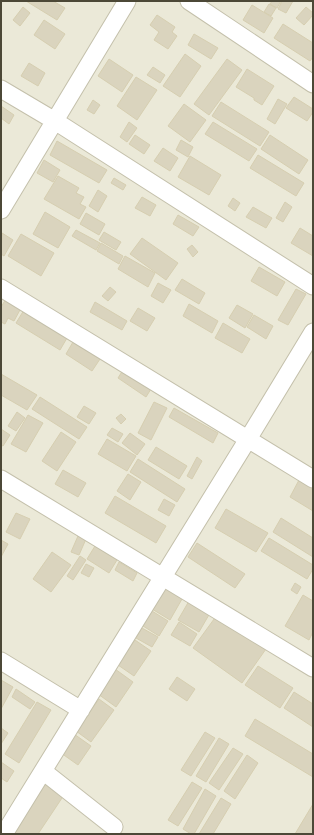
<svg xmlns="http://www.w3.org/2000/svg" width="314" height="835" viewBox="0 0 314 835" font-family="Inter,sans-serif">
  <rect width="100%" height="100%" fill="#f7f5ea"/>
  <!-- residential -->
  <path fill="#ebe9d8" d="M 1,1 L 313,1 L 313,834 L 1,834 Z"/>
  <!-- building -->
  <path fill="#dad4be" stroke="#d6ceb0" d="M 26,1 L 53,1 L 65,8 L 57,20 Z
    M 272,1 L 281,1 L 277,8 L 270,4 Z
    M 282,1 L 293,1 L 286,13 L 278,9 Z
    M 269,4 L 276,8 L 271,16 L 264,12 Z
    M 252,5 L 273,18 L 264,33 L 243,20 Z
    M 23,7 L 30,13 L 20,26 L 13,20 Z
    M 306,7 L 313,13 L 313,15 L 304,25 L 296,18 Z
    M 157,15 L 175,27 L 172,32 L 177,36 L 168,49 L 154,40 L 159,32 L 150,25 Z
    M 44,20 L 65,34 L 55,49 L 34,35 Z
    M 283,24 L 313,43 L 313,57 L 310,61 L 274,38 Z
    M 194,34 L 218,48 L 211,59 L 188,45 Z
    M 185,54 L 201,66 L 180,97 L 163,86 Z
    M 109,59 L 133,75 L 122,92 L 98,76 Z
    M 227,59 L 242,70 L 209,115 L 194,104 Z
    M 29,63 L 45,73 L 38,86 L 21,76 Z
    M 153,67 L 165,75 L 160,83 L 147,75 Z
    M 247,69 L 274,86 L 262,105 L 254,100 L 254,98 L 236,87 Z
    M 136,77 L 157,90 L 137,120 L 117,106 Z
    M 294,97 L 313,109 L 313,112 L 307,121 L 286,108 Z
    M 278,99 L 287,104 L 275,124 L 267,119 Z
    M 93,100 L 100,105 L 94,114 L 87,110 Z
    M 221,102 L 269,132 L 260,146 L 212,116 Z
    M 184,104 L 206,120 L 190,142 L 168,126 Z
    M 1,106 L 14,115 L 9,124 L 1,118 Z
    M 129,122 L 137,128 L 127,142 L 120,137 Z
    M 213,122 L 257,149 L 249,161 L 205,134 Z
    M 135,135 L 150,145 L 144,154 L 129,144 Z
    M 270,135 L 308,160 L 299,174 L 261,149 Z
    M 181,140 L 193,147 L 188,157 L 176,150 Z
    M 57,141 L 107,170 L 99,183 L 50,155 Z
    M 163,148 L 178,158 L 170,171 L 154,161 Z
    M 258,155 L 304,183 L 296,196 L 250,168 Z
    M 190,156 L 221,175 L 209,195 L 178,177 Z
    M 44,160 L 60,170 L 53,182 L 37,173 Z
    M 58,176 L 79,188 L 76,193 L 84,197 L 80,204 L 86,207 L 79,219 L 44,199 Z
    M 114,178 L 126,185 L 123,190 L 111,183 Z
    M 98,190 L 107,196 L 98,212 L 89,206 Z
    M 142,197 L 156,205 L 150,216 L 135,208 Z
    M 233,198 L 240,203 L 235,211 L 228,206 Z
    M 285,202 L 292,207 L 283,222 L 276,218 Z
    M 253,207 L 272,218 L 266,228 L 246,217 Z
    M 45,212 L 70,227 L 58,248 L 33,234 Z
    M 86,213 L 105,224 L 99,235 L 80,224 Z
    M 178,215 L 199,227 L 193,236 L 173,224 Z
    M 300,228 L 313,236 L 313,256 L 291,243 Z
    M 76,230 L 100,243 L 96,250 L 72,236 Z
    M 104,232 L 121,242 L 116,250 L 99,240 Z
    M 2,233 L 13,240 L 4,256 L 1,254 Z
    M 21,234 L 54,253 L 41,276 L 8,256 Z
    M 142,238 L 178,263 L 166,280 L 130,254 Z
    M 101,243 L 123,256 L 119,264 L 97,251 Z
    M 192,245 L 198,252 L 193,257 L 187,249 Z
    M 125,256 L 155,273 L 148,287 L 118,269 Z
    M 259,267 L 285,282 L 277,296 L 251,281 Z
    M 182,279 L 205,293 L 199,304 L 175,290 Z
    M 158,283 L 171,290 L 163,303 L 151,296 Z
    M 110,287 L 116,292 L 108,301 L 102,296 Z
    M 296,289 L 306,294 L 288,325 L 278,320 Z
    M 6,299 L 21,308 L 14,321 L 8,318 L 5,324 L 1,322 L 1,307 Z
    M 95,302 L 127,321 L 122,330 L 90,312 Z
    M 189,304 L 218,321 L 212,333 L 183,316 Z
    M 237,305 L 253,314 L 245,328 L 229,318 Z
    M 138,308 L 155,318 L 147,331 L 130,321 Z
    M 24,310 L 67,338 L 60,350 L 16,323 Z
    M 254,315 L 273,326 L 266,339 L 247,327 Z
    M 223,323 L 250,339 L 242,353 L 215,338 Z
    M 73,342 L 100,359 L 92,371 L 66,354 Z
    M 123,370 L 151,389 L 146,397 L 118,378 Z
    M 1,374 L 37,395 L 27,410 L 1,395 Z
    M 40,397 L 87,427 L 79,439 L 32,409 Z
    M 154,402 L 167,408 L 151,440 L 138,433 Z
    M 84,406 L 96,413 L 89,424 L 77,417 Z
    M 174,408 L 218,433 L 213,443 L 169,417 Z
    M 17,412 L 25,418 L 16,431 L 8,426 Z
    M 121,414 L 126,419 L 121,424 L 116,418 Z
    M 28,415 L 43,423 L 26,452 L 11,444 Z
    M 112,428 L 123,434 L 118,442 L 107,435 Z
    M 1,429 L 10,435 L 3,446 L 1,445 Z
    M 61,432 L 76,442 L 57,471 L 42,461 Z
    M 130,433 L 145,444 L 137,455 L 122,443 Z
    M 107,439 L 136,456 L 127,471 L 98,454 Z
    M 156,447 L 187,466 L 179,479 L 148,460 Z
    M 197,457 L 202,461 L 192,479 L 187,476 Z
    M 138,459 L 185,489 L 177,502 L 130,472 Z
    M 63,470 L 86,483 L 78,497 L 55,484 Z
    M 128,474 L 141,482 L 130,500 L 117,491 Z
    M 299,480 L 313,488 L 313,511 L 290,497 Z
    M 115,496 L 166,526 L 156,543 L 105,513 Z
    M 164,499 L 175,505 L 169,516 L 158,510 Z
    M 226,509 L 268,533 L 256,552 L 215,528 Z
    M 16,513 L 30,519 L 20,539 L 6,532 Z
    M 281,518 L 313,538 L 313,557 L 273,532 Z
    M 78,536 L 86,539 L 79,555 L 71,552 Z
    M 269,538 L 313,565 L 313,569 L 307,579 L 261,551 Z
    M 1,540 L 8,544 L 1,557 Z
    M 197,543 L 245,574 L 235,588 L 188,557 Z
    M 95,546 L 117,560 L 109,573 L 87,559 Z
    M 52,552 L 71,565 L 51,592 L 33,579 Z
    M 80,556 L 86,560 L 73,580 L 67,576 Z
    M 119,562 L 137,573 L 133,581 L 115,570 Z
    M 86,564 L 94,568 L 89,577 L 81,573 Z
    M 295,583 L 301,587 L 297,594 L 291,590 Z
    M 164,588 L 182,599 L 170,620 L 152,609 Z
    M 303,595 L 313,601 L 313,632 L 309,640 L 285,626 Z
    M 189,601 L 210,613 L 199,632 L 178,620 Z
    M 152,611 L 168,621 L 159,636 L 143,626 Z
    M 217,615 L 266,649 L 242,683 L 193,648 Z
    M 179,622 L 197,634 L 190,646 L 171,635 Z
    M 142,628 L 158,637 L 152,647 L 136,638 Z
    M 135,640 L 151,651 L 134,676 L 118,665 Z
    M 258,666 L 293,688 L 280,708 L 245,685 Z
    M 115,669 L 133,682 L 116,707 L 98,694 Z
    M 177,677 L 195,689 L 187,701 L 169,689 Z
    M 1,680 L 13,687 L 1,709 Z
    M 16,689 L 35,702 L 30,709 L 12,697 Z
    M 294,692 L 313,704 L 313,727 L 284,708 Z
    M 99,699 L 114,710 L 91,742 L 76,731 Z
    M 37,702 L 51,710 L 19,763 L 5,754 Z
    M 255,719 L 313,754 L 313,777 L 245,736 Z
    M 1,728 L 8,733 L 1,744 Z
    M 205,732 L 215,738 L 191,776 L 181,770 Z
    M 74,734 L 91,746 L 78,765 L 61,753 Z
    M 219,738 L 229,744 L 206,782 L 196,776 Z
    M 233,748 L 243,754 L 219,790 L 209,783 Z
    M 247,755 L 258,763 L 235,799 L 224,791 Z
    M 1,762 L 14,771 L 7,782 L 1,778 Z
    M 48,780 L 66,792 L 38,834 L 13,834 Z
    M 192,782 L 202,788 L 178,826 L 168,820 Z
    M 205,789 L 216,796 L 194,834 L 191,834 L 183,829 Z
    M 221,798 L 231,804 L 213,834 L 199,834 Z
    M 313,804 L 313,834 L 295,834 Z"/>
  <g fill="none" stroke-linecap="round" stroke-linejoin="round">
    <!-- minor casing -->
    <g stroke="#c4c0ab" stroke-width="19">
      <path id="minor" d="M 189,1 L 313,84
        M 1,89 L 55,121 L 313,286
        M 1,210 L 127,1
        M 1,288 L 313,479
        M 1,479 L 313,668
        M 1,661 L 81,710
        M 43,771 L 114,827
        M 4,834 L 248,439 L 313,332"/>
    </g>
    <!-- minor -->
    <use href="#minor" stroke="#fff" stroke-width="17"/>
  </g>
  <!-- border -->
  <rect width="314" height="835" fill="none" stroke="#4c4837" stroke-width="4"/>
</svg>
